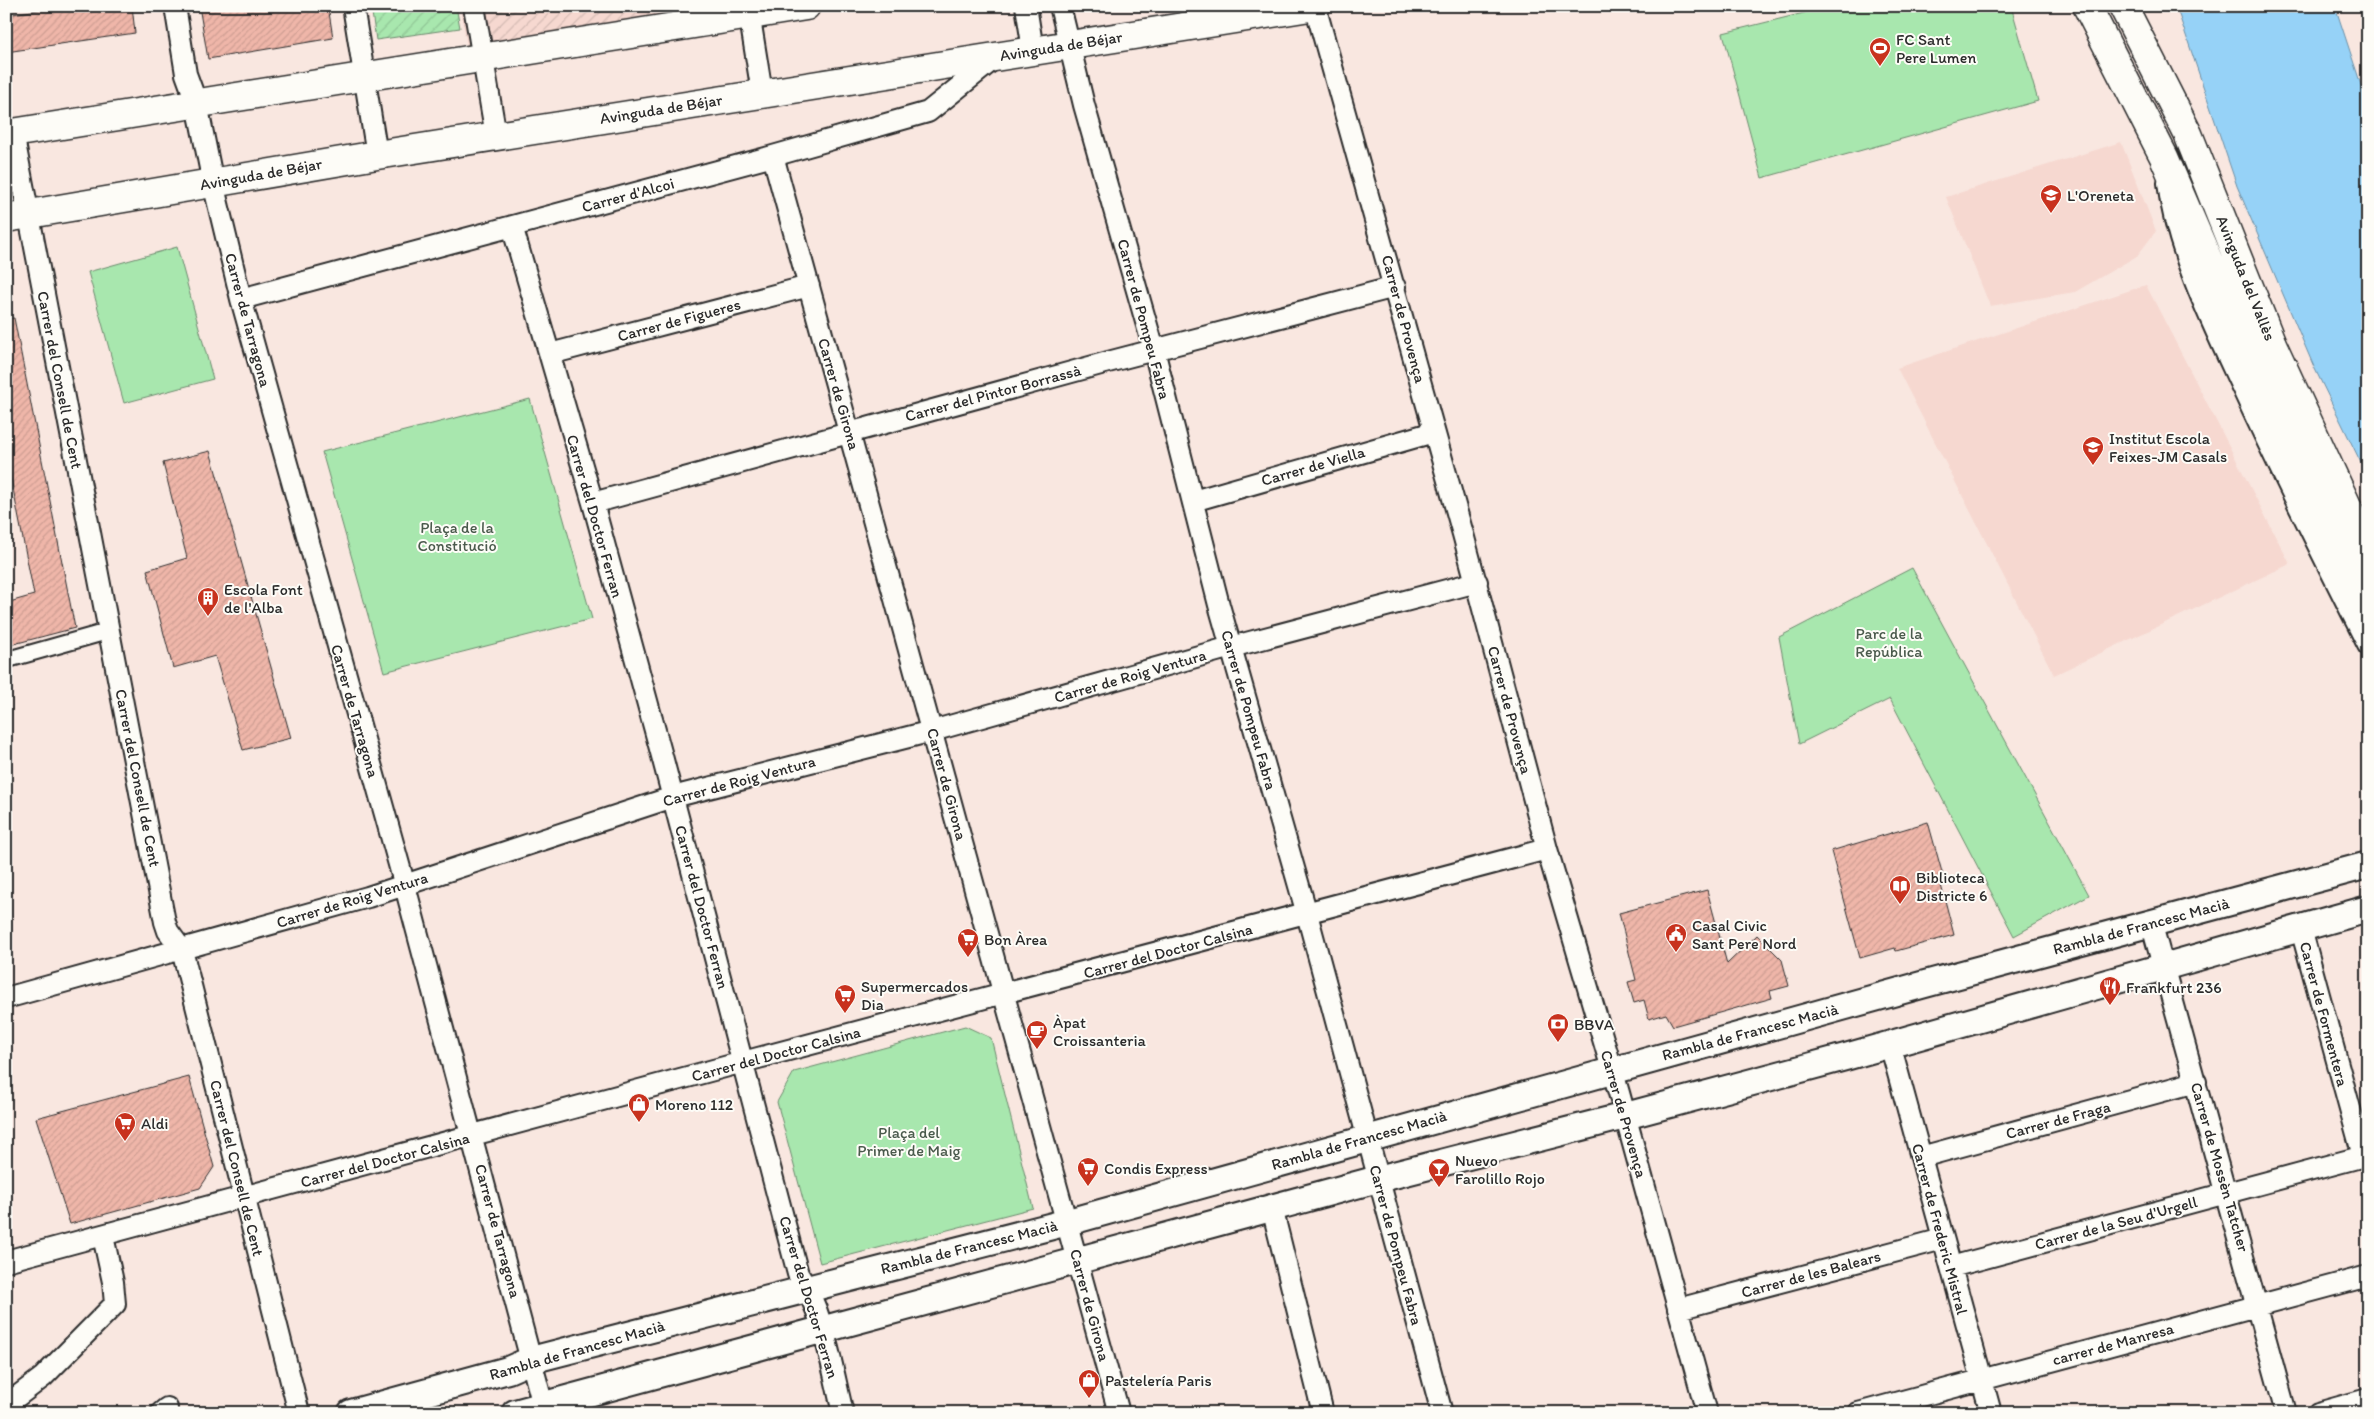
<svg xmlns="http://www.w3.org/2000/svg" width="2374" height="1419" viewBox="0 0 2374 1419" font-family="Itim,sans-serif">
  <defs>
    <pattern id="industrial-furrows" width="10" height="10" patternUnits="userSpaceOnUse" patternTransform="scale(1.25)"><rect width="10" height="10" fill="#f6d8d0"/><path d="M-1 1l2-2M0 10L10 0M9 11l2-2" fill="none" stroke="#d3bab3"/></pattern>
    <pattern id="garden-furrows" width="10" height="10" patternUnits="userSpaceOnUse" patternTransform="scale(1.25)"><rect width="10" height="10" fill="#a8e7ae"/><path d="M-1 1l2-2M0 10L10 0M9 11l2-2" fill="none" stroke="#91c696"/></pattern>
    <pattern id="building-hatch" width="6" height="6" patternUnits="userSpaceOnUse" patternTransform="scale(1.25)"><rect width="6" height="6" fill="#efb6a9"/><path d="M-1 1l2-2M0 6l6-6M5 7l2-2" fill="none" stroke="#cd9d92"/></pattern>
  </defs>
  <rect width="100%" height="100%" fill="#f9e7e0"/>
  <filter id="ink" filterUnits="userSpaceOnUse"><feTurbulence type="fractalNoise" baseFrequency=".02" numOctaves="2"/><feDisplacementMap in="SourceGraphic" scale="10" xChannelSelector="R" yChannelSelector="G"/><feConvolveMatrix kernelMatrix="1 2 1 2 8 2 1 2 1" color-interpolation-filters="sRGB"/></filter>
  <g filter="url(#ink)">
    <!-- built -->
    <path fill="#f6d8d0" d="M 2121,142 L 2156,231 L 2137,256 L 2075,292 L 1990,306 L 1946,197 Z
      M 2146,285 L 2290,564 L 2054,675 L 1897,368 Z"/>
    <!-- industrial -->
    <path fill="url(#industrial-furrows)" d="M 460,6 L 798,6 L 470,65 Z"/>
    <!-- park -->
    <path fill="#a8e7ae" stroke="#6a896c" d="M 1832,6 L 2011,6 L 2038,101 L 1762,178 L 1723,33 Z
      M 177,247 L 213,379 L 124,403 L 88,272 Z
      M 530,399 L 592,619 L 384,672 L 322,452 Z
      M 1912,568 L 2089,895 L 2014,936 L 1890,699 L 1799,744 L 1779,637 Z
      M 965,1026 L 991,1038 L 1033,1208 L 820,1263 L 777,1102 L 794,1072 Z"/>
    <!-- garden -->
    <path fill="url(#garden-furrows)" stroke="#6a896c" d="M 371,6 L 456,6 L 460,28 L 376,40 Z"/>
    <!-- water -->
    <path fill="#96d2f7" stroke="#6b8fa5" d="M 2176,6 L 2335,6 L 2368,106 L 2368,477 L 2314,367 L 2237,186 Z"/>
    <!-- building -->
    <path fill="url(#building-hatch)" stroke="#2b2b2b" d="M 64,6 L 132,6 L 135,33 L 6,52 L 6,15 Z
      M 199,6 L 328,6 L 333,38 L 208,59 Z
      M 14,318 L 75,628 L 6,646 L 6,603 L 34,595 L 6,453 L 6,319 Z
      M 210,451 L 291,738 L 243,750 L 215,656 L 173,668 L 147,570 L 187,558 L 163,463 Z
      M 1928,822 L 1945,883 L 1941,885 L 1954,935 L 1896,951 L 1895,948 L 1860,958 L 1831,851 Z
      M 1707,890 L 1727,964 L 1757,935 L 1782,960 L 1789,986 L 1770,991 L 1772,998 L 1673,1026 L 1666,1014 L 1649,1019 L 1644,1000 L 1634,1003 L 1628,982 L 1636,980 L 1619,913 Z
      M 189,1077 L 214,1167 L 200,1188 L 70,1224 L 36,1118 Z"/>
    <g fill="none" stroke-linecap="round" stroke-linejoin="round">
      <!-- pedestrian casing -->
      <g stroke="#2b2b2b" stroke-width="19">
        <path id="pedestrian" d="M 6,660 L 109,631"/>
      </g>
      <!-- minor casing -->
      <g stroke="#2b2b2b" stroke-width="24">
        <path id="minor" d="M 175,6 L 186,74 L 197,104 L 213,183 L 241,299 L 405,886 L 545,1413
          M 353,6 L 377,155
          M 474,6 L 496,136
          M 748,6 L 762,93
          M 1026,6 L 1033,50
          M 1060,6 L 1084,105 L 1154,350 L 1219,605 L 1307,914 L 1442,1413
          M 1315,6 L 1463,534 L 1547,849 L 1619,1093 L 1707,1413
          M 13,133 L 165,922 L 168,931 L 182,950 L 299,1413
          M 773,156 L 1119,1413
          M 2168,183 C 2176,249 2212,323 2240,383 C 2280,471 2324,558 2368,645
          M 512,226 L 593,503 L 662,756 L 798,1274 C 824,1311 832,1369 843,1413
          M 241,299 L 773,156 L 928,112 L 995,58
          M 550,354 L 809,286
          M 1193,501 L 1434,432
          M 593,503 L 1108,362 L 1395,287
          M 2151,922 L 2286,1413
          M 2301,929 L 2363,1156
          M 6,998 L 368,897 L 673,797 L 932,731 L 1231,647 L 1477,582
          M 1890,1044 L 1991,1413
          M 1921,1157 L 2196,1082
          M 1272,1208 L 1323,1413
          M 6,1261 L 743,1062 L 1547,849
          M 1951,1267 L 2368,1155
          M 1678,1309 L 1943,1239
          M 6,1405 L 43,1377 L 115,1304 L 113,1282 L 103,1236
          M 161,1413 L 167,1408
          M 1858,1413 L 2368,1276
          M 2318,1413 L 2368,1399"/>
      </g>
      <!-- tertiary casing -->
      <g stroke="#2b2b2b" stroke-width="30">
        <path id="tertiary" d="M 351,1413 L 508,1370 L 531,1360 L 1068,1222 L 1925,984 L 2368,865
          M 515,1413 L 1378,1179 L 1633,1114 L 1849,1056 L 2368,909"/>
      </g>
      <!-- secondary casing -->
      <g stroke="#2b2b2b" stroke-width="31">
        <path id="secondary" d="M 2087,6 L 2164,157 L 2251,360 L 2368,606
          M 2123,6 L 2188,134 L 2272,344 L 2368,551
          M 6,134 L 806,6
          M 6,218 L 377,155 L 1316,6"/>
      </g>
      <!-- pedestrian -->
      <use href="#pedestrian" stroke="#fdfcf7" stroke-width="15"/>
      <!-- minor -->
      <use href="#minor" stroke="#fdfcf7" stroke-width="20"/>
      <!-- tertiary -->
      <use href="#tertiary" stroke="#fdfcf7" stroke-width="26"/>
      <!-- secondary -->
      <use href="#secondary" stroke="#fdfcf7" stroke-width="28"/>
    </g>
  </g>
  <!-- icons -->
  <defs>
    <g id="stadium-pin" transform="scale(1.125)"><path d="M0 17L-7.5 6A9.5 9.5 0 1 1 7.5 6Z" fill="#c8321e" stroke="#fdfcf7"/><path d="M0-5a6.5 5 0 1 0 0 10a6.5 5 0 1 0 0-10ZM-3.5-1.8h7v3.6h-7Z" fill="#fff"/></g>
    <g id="school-pin" transform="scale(1.125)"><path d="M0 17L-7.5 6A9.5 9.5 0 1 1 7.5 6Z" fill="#c8321e" stroke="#fdfcf7"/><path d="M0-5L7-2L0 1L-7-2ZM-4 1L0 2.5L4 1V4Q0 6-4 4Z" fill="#fff"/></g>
    <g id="building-pin" transform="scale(1.125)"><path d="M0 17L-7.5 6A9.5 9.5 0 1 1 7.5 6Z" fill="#c8321e" stroke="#fdfcf7"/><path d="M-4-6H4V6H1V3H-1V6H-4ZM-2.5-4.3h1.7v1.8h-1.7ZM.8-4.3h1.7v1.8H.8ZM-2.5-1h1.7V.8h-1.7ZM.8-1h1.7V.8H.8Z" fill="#fff"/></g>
    <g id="library-pin" transform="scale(1.125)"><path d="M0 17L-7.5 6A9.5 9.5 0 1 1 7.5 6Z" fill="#c8321e" stroke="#fdfcf7"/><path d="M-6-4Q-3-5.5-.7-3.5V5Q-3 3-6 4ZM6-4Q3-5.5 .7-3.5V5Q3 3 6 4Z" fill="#fff"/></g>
    <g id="civic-pin" transform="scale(1.125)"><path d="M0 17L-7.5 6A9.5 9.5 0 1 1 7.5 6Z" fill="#c8321e" stroke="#fdfcf7"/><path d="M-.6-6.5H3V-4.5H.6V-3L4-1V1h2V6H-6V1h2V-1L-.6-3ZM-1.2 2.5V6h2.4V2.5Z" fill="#fff"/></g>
    <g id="supermarket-pin" transform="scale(1.125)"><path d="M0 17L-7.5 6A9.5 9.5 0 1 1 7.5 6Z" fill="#c8321e" stroke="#fdfcf7"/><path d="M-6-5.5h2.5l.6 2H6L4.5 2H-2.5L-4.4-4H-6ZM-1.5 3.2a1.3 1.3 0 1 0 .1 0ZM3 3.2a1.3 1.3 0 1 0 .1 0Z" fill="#fff"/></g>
    <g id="restaurant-pin" transform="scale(1.125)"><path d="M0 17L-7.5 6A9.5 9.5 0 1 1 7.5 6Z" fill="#c8321e" stroke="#fdfcf7"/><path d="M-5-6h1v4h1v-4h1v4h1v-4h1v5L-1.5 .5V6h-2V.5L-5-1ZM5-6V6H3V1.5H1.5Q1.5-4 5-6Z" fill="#fff"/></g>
    <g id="bank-pin" transform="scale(1.125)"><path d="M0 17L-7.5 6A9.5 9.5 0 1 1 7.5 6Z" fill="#c8321e" stroke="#fdfcf7"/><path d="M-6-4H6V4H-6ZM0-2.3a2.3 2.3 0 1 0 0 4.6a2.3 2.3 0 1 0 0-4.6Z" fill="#fff"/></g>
    <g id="cafe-pin" transform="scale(1.125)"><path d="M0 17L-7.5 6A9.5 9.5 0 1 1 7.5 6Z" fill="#c8321e" stroke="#fdfcf7"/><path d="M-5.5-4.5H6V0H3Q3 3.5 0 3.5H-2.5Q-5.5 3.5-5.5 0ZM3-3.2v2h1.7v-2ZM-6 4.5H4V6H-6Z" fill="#fff"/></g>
    <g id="shop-pin" transform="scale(1.125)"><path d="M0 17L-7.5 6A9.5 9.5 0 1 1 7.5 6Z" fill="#c8321e" stroke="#fdfcf7"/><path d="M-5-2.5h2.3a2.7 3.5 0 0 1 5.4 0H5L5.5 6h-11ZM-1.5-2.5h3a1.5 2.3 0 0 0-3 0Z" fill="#fff"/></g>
    <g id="bar-pin" transform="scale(1.125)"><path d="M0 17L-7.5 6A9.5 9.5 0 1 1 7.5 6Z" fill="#c8321e" stroke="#fdfcf7"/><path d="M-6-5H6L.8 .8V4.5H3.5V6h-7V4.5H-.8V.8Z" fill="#fff"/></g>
  </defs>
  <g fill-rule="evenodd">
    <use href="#stadium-pin" x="1880" y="48"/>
    <use href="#school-pin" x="2051" y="195"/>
    <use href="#school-pin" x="2093" y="447"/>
    <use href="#building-pin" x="208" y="598"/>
    <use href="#library-pin" x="1900" y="886"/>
    <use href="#civic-pin" x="1676" y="934"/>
    <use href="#supermarket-pin" x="968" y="939"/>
    <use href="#restaurant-pin" x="2110" y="987"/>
    <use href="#supermarket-pin" x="845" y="995"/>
    <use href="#bank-pin" x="1558" y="1024"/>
    <use href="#cafe-pin" x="1037" y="1031"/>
    <use href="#shop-pin" x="639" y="1104"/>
    <use href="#supermarket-pin" x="125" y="1123"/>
    <use href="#supermarket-pin" x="1088" y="1168"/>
    <use href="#bar-pin" x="1439" y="1169"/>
    <use href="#shop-pin" x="1089" y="1380"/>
  </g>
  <g text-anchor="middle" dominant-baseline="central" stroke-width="4" stroke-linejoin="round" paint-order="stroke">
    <!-- poi labels -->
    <g font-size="16" fill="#2b2b2b" stroke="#fdfcf7" text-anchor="start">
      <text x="1896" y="39">FC Sant<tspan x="1896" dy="18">Pere Lumen</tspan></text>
      <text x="2067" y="195">L'Oreneta</text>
      <text x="2109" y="438">Institut Escola<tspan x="2109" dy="18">Feixes-JM Casals</tspan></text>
      <text x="224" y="589">Escola Font<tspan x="224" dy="18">de l'Alba</tspan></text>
      <text x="1916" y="877">Biblioteca<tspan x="1916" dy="18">Districte 6</tspan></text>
      <text x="1692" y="925">Casal Civic<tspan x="1692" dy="18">Sant Pere Nord</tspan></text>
      <text x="984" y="939">Bon Àrea</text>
      <text x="861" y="986">Supermercados<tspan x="861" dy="18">Dia</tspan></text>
      <text x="2126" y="987">Frankfurt 236</text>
      <text x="1053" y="1022">Àpat<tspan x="1053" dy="18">Croissanteria</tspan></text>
      <text x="1574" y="1024">BBVA</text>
      <text x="655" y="1104">Moreno 112</text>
      <text x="141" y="1123">Aldi</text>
      <text x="1455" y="1160">Nuevo<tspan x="1455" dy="18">Farolillo Rojo</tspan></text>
      <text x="1104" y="1168">Condis Express</text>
      <text x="1105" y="1380">Pastelería Paris</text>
    </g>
    <!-- street labels -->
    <g font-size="16" fill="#2b2b2b" stroke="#fdfcf7">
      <text transform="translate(1061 46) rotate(-9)">Avinguda de Béjar</text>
      <text transform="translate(661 109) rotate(-9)">Avinguda de Béjar</text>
      <text transform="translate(261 174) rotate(-10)">Avinguda de Béjar</text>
      <text transform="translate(628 195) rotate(-15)">Carrer d'Alcoi</text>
      <text transform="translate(2246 278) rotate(68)">Avinguda del Vallès</text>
      <text transform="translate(1144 319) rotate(75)">Carrer de Pompeu Fabra</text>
      <text transform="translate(1404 319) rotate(75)">Carrer de Provença</text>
      <text transform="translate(248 320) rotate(75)">Carrer de Tarragona</text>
      <text transform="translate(679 320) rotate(-15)">Carrer de Figueres</text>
      <text transform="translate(60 380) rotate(79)">Carrer del Consell de Cent</text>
      <text transform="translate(993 393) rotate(-15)">Carrer del Pintor Borrassà</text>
      <text transform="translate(839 394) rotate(74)">Carrer de Girona</text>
      <text transform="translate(1313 466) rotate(-16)">Carrer de Viella</text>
      <text transform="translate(595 516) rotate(74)">Carrer del Doctor Ferran</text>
      <text transform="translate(1130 676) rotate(-16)">Carrer de Roig Ventura</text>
      <text transform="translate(1249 710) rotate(74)">Carrer de Pompeu Fabra</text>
      <text transform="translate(1510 710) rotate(75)">Carrer de Provença</text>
      <text transform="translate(355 711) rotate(74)">Carrer de Tarragona</text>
      <text transform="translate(138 778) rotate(79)">Carrer del Consell de Cent</text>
      <text transform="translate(739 781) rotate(-15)">Carrer de Roig Ventura</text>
      <text transform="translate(947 784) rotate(75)">Carrer de Girona</text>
      <text transform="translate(352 900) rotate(-17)">Carrer de Roig Ventura</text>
      <text transform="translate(702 907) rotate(75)">Carrer del Doctor Ferran</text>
      <text transform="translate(2141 926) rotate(-15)">Rambla de Francesc Macià</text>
      <text transform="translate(1168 951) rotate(-15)">Carrer del Doctor Calsina</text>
      <text transform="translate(2324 1014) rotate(75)">Carrer de Formentera</text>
      <text transform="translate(1750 1032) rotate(-15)">Rambla de Francesc Macià</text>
      <text transform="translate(776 1054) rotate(-15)">Carrer del Doctor Calsina</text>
      <text transform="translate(1624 1114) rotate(74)">Carrer de Provença</text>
      <text transform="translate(2058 1120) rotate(-15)">Carrer de Fraga</text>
      <text transform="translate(1359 1140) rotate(-16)">Rambla de Francesc Macià</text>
      <text transform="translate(385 1160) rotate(-15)">Carrer del Doctor Calsina</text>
      <text transform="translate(2220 1167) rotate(74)">Carrer de Mossèn Tatcher</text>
      <text transform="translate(237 1168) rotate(76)">Carrer del Consell de Cent</text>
      <text transform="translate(2116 1223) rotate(-15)">Carrer de la Seu d'Urgell</text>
      <text transform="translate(1940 1229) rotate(75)">Carrer de Frederic Mistral</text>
      <text transform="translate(498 1231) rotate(75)">Carrer de Tarragona</text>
      <text transform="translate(1396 1245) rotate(75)">Carrer de Pompeu Fabra</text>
      <text transform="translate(969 1247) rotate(-14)">Rambla de Francesc Macià</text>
      <text transform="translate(1811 1274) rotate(-15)">Carrer de les Balears</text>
      <text transform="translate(809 1297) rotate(73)">Carrer del Doctor Ferran</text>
      <text transform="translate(1090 1305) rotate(75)">Carrer de Girona</text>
      <text transform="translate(2113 1344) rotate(-15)">carrer de Manresa</text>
      <text transform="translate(577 1350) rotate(-16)">Rambla de Francesc Macià</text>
    </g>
    <!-- park labels -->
    <g font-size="16" fill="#4a5a4c" stroke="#fdfcf7">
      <text x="457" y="527">Plaça de la<tspan x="457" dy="18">Constitució</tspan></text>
      <text x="1889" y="633">Parc de la<tspan x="1889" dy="18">República</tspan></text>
      <text x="909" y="1132">Plaça del<tspan x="909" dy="18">Primer de Maig</tspan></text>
    </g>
  </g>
  <!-- margin -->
  <rect width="2374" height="1419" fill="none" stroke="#fdfcf7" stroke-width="25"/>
  <rect x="12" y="12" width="2349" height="1394" fill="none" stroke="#2b2b2b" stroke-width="2" filter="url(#ink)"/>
</svg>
